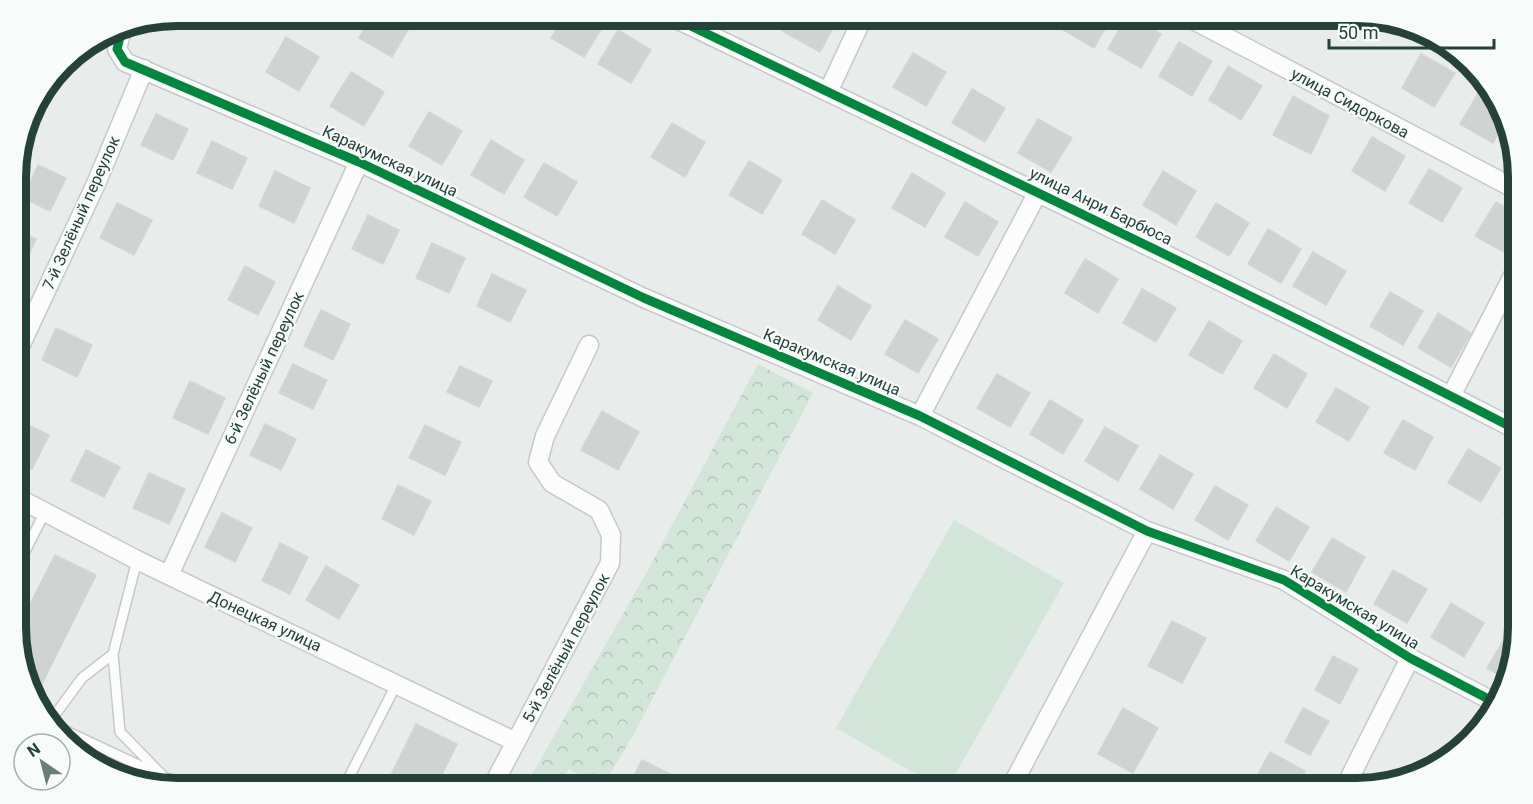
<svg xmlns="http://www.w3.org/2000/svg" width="1533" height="804" viewBox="0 0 1533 804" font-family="Roboto,sans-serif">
  <defs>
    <pattern id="forest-crowns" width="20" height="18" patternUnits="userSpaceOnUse" patternTransform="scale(1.5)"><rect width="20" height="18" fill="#d1e6d8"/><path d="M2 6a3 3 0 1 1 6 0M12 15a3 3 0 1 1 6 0" fill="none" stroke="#b3c6ba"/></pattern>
  </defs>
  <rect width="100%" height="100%" fill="#e8edeb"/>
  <!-- forest -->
  <path fill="url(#forest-crowns)" d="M 758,364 L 813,393 L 635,732 L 602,788 L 569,769 L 557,789 L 527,789 L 525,787 L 649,568 Z"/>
  <!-- pitch -->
  <path fill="#d1e6d8" d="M 954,520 L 1064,583 L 947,789 L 942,789 L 836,728 Z"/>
  <!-- building -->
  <path fill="#cfd4d2" stroke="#d1d6d4" stroke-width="1.5" d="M 187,15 L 203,15 L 198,22 Z
    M 372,15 L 398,15 L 412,23 L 392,57 L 359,38 Z
    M 565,15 L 591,15 L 605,23 L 584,57 L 551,38 Z
    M 790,15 L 840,15 L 820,52 L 782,31 Z
    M 1020,15 L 1049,15 L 1041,27 Z
    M 1068,15 L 1113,15 L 1094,48 L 1060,28 Z
    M 1127,15 L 1161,34 L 1141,68 L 1108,49 Z
    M 1229,15 L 1261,15 L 1253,29 Z
    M 618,30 L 651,50 L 631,83 L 598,64 Z
    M 286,37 L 319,57 L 299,91 L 266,72 Z
    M 1179,42 L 1212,61 L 1192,96 L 1159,76 Z
    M 913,53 L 946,72 L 926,106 L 893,87 Z
    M 1421,54 L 1455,73 L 1434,107 L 1402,88 Z
    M 1228,66 L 1262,86 L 1241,120 L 1209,100 Z
    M 351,72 L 384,92 L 364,126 L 330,106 Z
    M 972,89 L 1005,108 L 985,142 L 952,123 Z
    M 1480,90 L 1495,99 L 1504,123 L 1493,143 L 1460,124 Z
    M 1293,96 L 1329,116 L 1311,154 L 1273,135 Z
    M 429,112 L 462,131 L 442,165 L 409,146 Z
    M 156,114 L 188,129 L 173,160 L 141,145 Z
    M 1038,119 L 1072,138 L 1051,172 L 1018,153 Z
    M 672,123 L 705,142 L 685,177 L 651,157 Z
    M 1372,137 L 1405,156 L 1385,191 L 1352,171 Z
    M 491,140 L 524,160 L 504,194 L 471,175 Z
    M 212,141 L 247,158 L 232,189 L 197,173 Z
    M 749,161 L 782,180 L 762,214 L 729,195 Z
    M 544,163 L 577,182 L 557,216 L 524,197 Z
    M 38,165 L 66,178 L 50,211 L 23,198 Z
    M 1429,169 L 1462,188 L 1442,222 L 1409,203 Z
    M 275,171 L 310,188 L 294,223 L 259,206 Z
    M 1163,171 L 1196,191 L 1176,225 L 1143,205 Z
    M 912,173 L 945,193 L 925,227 L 892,208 Z
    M 822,200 L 855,220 L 835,254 L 802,234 Z
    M 965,202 L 998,222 L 978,256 L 945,237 Z
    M 1496,202 L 1517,214 L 1517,241 L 1509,255 L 1475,236 Z
    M 117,203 L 152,220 L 134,255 L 100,238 Z
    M 1216,203 L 1249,223 L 1229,256 L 1196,237 Z
    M 368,215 L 399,230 L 383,264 L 352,249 Z
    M 16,229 L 36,239 L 16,283 Z
    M 1268,229 L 1301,249 L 1281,283 L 1248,264 Z
    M 432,243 L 465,258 L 449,293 L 416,278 Z
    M 1313,252 L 1346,271 L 1326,305 L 1293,286 Z
    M 1085,259 L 1118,279 L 1098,313 L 1065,293 Z
    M 245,266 L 275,282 L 258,315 L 228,300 Z
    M 492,274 L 526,290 L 510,322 L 477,306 Z
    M 838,286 L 871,306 L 851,340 L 818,320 Z
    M 1142,289 L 1176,308 L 1156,342 L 1123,323 Z
    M 1390,292 L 1423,311 L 1403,345 L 1370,326 Z
    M 321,310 L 350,324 L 333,360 L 304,346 Z
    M 1438,313 L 1471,333 L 1451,367 L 1418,348 Z
    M 905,320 L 938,339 L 918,373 L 885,354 Z
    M 1209,321 L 1242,341 L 1222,374 L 1189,355 Z
    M 56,328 L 92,345 L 77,377 L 42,360 Z
    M 1274,354 L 1307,374 L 1287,408 L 1254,388 Z
    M 293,364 L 327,380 L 313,409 L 279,393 Z
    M 460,366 L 492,381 L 479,407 L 447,392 Z
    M 1517,373 L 1517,390 L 1510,386 Z
    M 997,374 L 1030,393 L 1010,427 L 977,408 Z
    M 190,381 L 225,398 L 208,434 L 173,418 Z
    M 1336,388 L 1369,407 L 1349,441 L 1316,422 Z
    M 1050,400 L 1083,420 L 1063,454 L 1030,434 Z
    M 602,411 L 639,432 L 618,470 L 581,450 Z
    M 16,419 L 49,435 L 32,469 L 16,461 Z
    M 1403,420 L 1433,437 L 1415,470 L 1384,453 Z
    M 265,424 L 296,439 L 281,470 L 250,455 Z
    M 425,425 L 461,442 L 445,475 L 409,458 Z
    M 1105,427 L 1138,446 L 1118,481 L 1085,461 Z
    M 1468,449 L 1501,468 L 1481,502 L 1448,483 Z
    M 86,450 L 120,467 L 104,497 L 71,481 Z
    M 1160,455 L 1193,474 L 1173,509 L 1140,489 Z
    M 149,473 L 185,489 L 169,524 L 133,508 Z
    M 398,485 L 431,501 L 414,535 L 382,519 Z
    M 1215,486 L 1248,505 L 1228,540 L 1195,520 Z
    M 1518,490 L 1518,521 L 1504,513 Z
    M 1276,507 L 1309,527 L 1289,561 L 1256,541 Z
    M 222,513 L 252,528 L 235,562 L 205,547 Z
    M 1332,538 L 1365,557 L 1346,592 L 1312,572 Z
    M 280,543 L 308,557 L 290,594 L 262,581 Z
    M 55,555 L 96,575 L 35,698 L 16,649 L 16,632 Z
    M 326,566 L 359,585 L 339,619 L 306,600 Z
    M 1393,570 L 1427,589 L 1407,623 L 1374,604 Z
    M 1451,603 L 1484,623 L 1464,657 L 1431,637 Z
    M 1172,621 L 1206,638 L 1182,683 L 1148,666 Z
    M 1507,634 L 1516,639 L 1506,679 L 1487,668 Z
    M 1333,656 L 1358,669 L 1340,704 L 1315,690 Z
    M 1123,708 L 1158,728 L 1133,773 L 1098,754 Z
    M 1303,708 L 1329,721 L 1310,755 L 1285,742 Z
    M 416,724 L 457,744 L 435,789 L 384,789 Z
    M 1270,752 L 1305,771 L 1295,789 L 1281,789 L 1257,776 Z
    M 642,760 L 698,788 L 697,789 L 627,789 Z"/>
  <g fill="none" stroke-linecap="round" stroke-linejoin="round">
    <!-- service casing -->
    <g stroke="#c5cac8" stroke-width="12">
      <path id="service" d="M 16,569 L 45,512
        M 113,654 L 82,678 L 49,723 L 164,777 L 120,732 L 113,654 L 137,560
        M 160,785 L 164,777 L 188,789
        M 343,789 L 397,683"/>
    </g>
    <!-- minor casing -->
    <g stroke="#c5cac8" stroke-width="21">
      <path id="minor" d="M 668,15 C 952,152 1237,286 1517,430
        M 1184,15 L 1517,190
        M 123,25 L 117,49 L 125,62 L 359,162 L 644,298 L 920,416 L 1147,531 L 1284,580 L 1410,658 L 1498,704
        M 828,92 L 864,15
        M 16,355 L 95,186 L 144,69
        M 1451,396 L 1517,268
        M 920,416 L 1038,192
        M 16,497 L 137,560 L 516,742
        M 169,575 L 359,162
        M 491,789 L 610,563 L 611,535 L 599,510 L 552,483 L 538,462 L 545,436 L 589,345
        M 1010,789 L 1147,531
        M 1344,789 L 1410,658"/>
    </g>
    <!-- service -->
    <use href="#service" stroke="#fcfcfc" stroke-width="9"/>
    <!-- minor -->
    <use href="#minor" stroke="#fcfcfc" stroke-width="18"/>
    <!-- cycleway casing -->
    <g stroke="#f7fbf9" stroke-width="13">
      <path id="cycleway" d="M 668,15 C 952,152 1237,286 1517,430
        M 123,25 L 117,49 L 125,62 L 359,162 L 644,298 L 920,416 L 1147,531 L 1284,580 L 1410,658 L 1498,704"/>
    </g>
    <!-- cycleway -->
    <use href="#cycleway" stroke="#00873e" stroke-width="9"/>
  </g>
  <g text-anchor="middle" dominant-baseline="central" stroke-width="4.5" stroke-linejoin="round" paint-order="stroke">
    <!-- street labels -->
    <g font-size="16" fill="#24423a" stroke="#f7fbf9">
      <text transform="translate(1350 103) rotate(28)">улица Сидоркова</text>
      <text transform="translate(390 161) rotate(25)">Каракумская улица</text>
      <text transform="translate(1101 206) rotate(26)">улица Анри Барбюса</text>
      <text transform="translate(81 213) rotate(-66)">7-й Зелёный переулок</text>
      <text transform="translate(832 362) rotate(23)">Каракумская улица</text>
      <text transform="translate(264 368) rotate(-65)">6-й Зелёный переулок</text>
      <text transform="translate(1355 607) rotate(31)">Каракумская улица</text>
      <text transform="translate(265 621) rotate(25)">Донецкая улица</text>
      <text transform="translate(566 648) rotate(-62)">5-й Зелёный переулок</text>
    </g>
  </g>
  <!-- crop -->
  <path d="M0 0H1533V804H0ZM177 26H1357A151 151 0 0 1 1508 177V627A151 151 0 0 1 1357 778H177A151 151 0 0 1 26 627V177A151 151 0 0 1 177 26Z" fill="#f7fbf9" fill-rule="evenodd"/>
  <path fill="none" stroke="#24423a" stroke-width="8" d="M177 26H1357A151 151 0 0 1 1508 177V627A151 151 0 0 1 1357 778H177A151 151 0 0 1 26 627V177A151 151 0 0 1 177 26Z"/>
  <!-- north arrow -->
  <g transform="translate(42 762) rotate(325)"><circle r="28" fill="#f7fbf9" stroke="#a3b1ad" stroke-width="1.5"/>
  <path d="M0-4.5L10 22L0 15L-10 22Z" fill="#697e78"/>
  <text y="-9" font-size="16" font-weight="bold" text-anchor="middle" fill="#24423a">N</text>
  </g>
  <!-- scale -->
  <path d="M1329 39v9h165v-9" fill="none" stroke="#24423a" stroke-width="3"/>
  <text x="1338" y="39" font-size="18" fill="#24423a" stroke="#f7fbf9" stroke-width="4.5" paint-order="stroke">50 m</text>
</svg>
